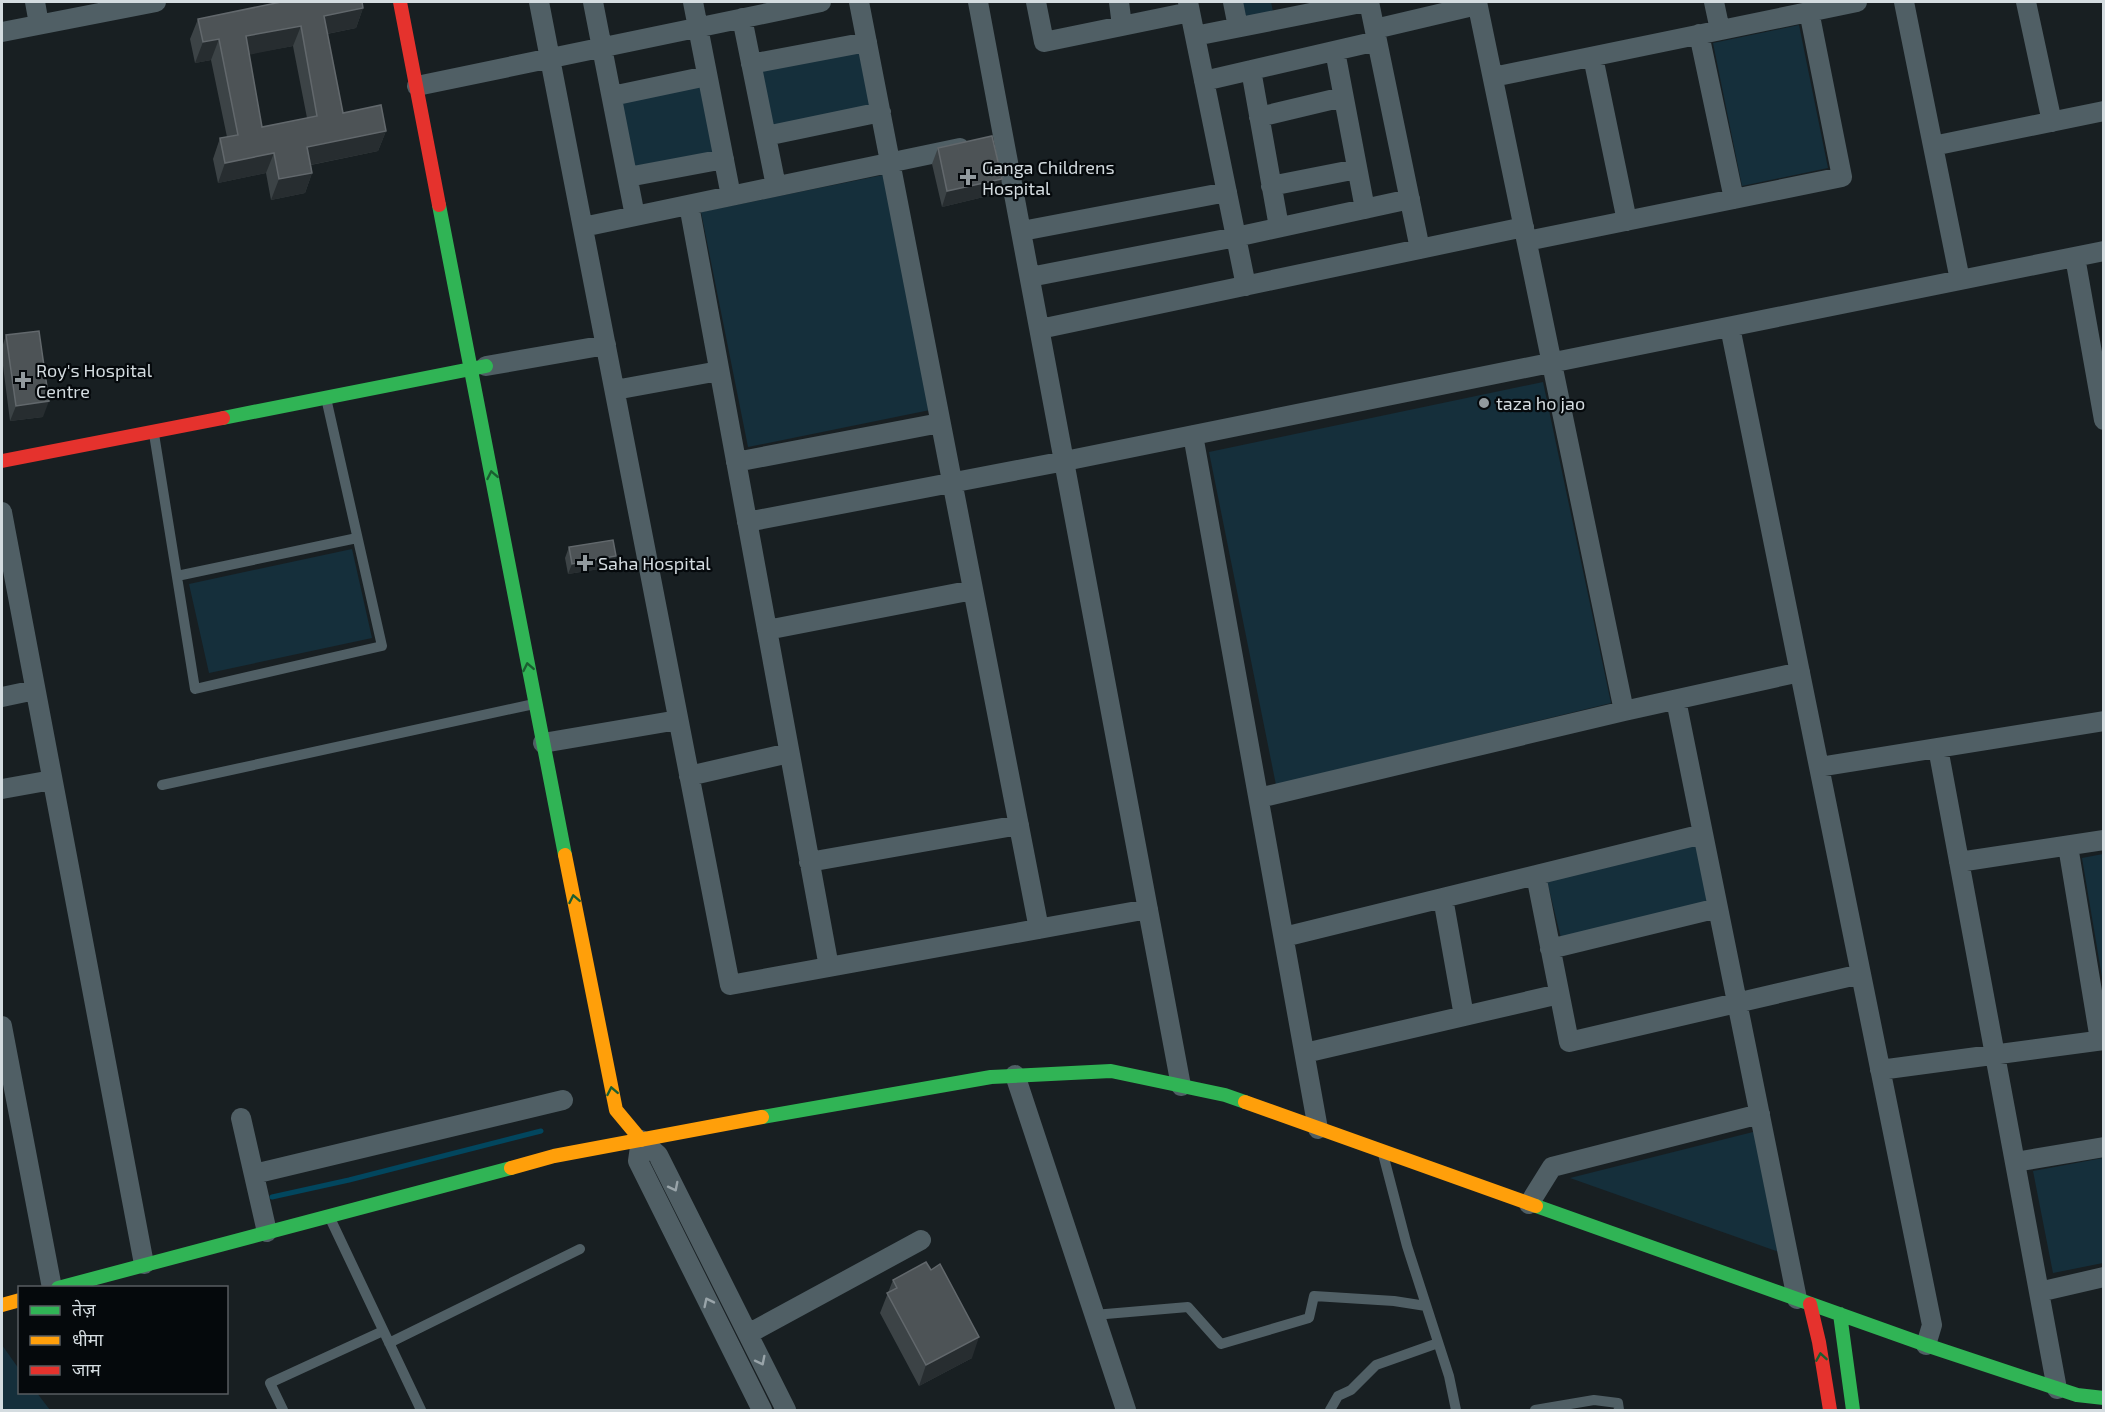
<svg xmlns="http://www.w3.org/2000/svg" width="2105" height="1412" viewBox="0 0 2105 1412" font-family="'Exo 2','Noto Sans Devanagari',sans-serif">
  <rect width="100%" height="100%" fill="#181f22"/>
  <!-- green -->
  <path fill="#152f3b" d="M 1239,2 L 1271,2 L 1274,16 L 1243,22 Z
    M 1799,25 L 1828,168 L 1742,186 L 1713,43 Z
    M 859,49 L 872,108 L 774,130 L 761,70 Z
    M 704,84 L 717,153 L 634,169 L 620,100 Z
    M 883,175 L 930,410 L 748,447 L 701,212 Z
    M 1543,382 L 1611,703 L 1276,785 L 1209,452 Z
    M 352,549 L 372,638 L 209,673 L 189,584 Z
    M 1698,844 L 1711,900 L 1561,938 L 1547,881 Z
    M 2103,854 L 2104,854 L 2103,983 L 2082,858 Z
    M 1757,1131 L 1779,1252 L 1570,1178 Z
    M 2103,1158 L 2103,1263 L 2053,1273 L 2033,1171 Z
    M 2,1345 L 19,1369 L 20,1392 L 37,1393 L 50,1410 L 2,1410 Z"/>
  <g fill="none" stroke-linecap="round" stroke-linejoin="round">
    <!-- stream -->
    <path stroke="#02465e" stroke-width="5" d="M 272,1197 L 349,1180 L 541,1131"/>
    <!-- lane -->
    <path stroke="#505f65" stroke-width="10" d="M 154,434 L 195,689 L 382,646 L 326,398
      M 177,576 L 357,538
      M 162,785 L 534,704
      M 1383,1154 L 1407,1246 L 1449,1376 L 1456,1410
      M 329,1216 L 421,1410
      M 1094,1315 L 1188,1307 L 1221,1344 L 1309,1318 L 1314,1296 L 1394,1301 L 1426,1306
      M 389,1343 L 580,1249
      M 283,1410 L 270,1383 L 383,1331
      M 1330,1410 L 1338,1396 L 1351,1390 L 1376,1365 L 1438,1343
      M 1535,1410 L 1594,1400 L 1618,1403 L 1619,1410"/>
    <!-- street -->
    <path stroke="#505f65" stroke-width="20" d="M 35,2 L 39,24
      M 539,2 L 730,985 L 1148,909
      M 593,2 L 635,216
      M 693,2 L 731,196
      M 859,2 L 1039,929
      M 978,2 L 1181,1086
      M 1036,2 L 1044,42 L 1190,12
      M 1119,2 L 1122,26
      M 1188,2 L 1246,286
      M 1233,2 L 1238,27
      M 1369,2 L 1420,249
      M 1477,2 L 1624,711
      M 1714,2 L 1720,30
      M 1904,2 L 1960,280
      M 2026,2 L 2052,122
      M 742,18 L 776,186
      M 1375,29 L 1477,5
      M 2,32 L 156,2
      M 1699,34 L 1734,199
      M 1195,36 L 1366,2
      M 1335,51 L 1365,209
      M 1593,57 L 1627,221
      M 751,64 L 867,42
      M 1251,70 L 1279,227
      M 1493,77 L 1857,2
      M 1204,81 L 1377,41
      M 417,86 L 821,2
      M 612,96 L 707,76
      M 1259,117 L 1343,97
      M 766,136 L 881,112
      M 1933,146 L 2104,111
      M 628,177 L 724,159
      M 1271,186 L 1357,169
      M 689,205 L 829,967
      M 583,227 L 960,148
      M 1022,231 L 1227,192
      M 1527,241 L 1842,177 L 1809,11
      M 2075,257 L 2104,420
      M 1030,277 L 1236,237 L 1410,199
      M 1730,327 L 1932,1325 L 1926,1345
      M 1040,329 L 1524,227
      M 486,366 L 606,345
      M 615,390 L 719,371
      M 1193,435 L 1318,1129
      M 736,462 L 940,423
      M 2,512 L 144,1264
      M 747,522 L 1065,461 L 2104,251
      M 767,630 L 973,590
      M 2,697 L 35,690
      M 1676,700 L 1797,1299
      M 543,743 L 678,720
      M 1938,748 L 2057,1389
      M 1819,767 L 2104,721
      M 689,776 L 789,753
      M 2,789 L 52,780
      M 1259,798 L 1624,711 L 1800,672
      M 2068,846 L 2100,1040
      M 809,862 L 1019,825
      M 1959,862 L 2104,840
      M 1536,875 L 1569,1042 L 1861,974
      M 1443,898 L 1464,1016
      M 1284,937 L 1703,834
      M 1550,949 L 1718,908
      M 2,1026 L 52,1288
      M 1305,1053 L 1559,994
      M 1880,1070 L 2104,1040
      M 1015,1075 L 1126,1410
      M 241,1118 L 267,1232
      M 641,1140 L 658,1155 L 786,1410
      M 641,1140 L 638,1161 L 762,1410
      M 2015,1162 L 2104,1147
      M 254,1174 L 563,1100
      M 1529,1204 L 1552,1167 L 1760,1114
      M 2039,1292 L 2104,1277
      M 748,1334 L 921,1240"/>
    <!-- fast -->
    <path stroke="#30b455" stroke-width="14" d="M 439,205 L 565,855
      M 223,418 L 486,366
      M 762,1117 L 991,1077 L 1111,1071 L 1225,1095 L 1245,1102
      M 1536,1206 L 1926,1345 L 2077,1395 L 2104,1398
      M 58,1288 L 511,1168
      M 1840,1314 L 1853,1410"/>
    <!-- slow -->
    <path stroke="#ff9f0a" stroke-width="14" d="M 565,855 L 616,1110 L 641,1140
      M 1245,1102 L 1536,1206
      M 511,1168 L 554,1156 L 762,1117
      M 2,1305 L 20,1300"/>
    <!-- jam -->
    <path stroke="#e5322d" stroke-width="14" d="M 400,2 L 439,205
      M 2,461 L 223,418
      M 1810,1304 L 1819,1342 L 1830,1410"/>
  </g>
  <!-- wall -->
  <path fill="#3c4346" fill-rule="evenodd" d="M 363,8 L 356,28 L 327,34 L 343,113 L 386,131 L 378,151 L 311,165 L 312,173 L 305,193 L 271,200 L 266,173 L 218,183 L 213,159 L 220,138 L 227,137 L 211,60 L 195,63 L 190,39 L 198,19 ZM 293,46 L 307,118 L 262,127 L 249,54 Z
    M 938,148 L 996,194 L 942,207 L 932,164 Z
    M 6,335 L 43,417 L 10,421 L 2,358 L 2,348 Z
    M 569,547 L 616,556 L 612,567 L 568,574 L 565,558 Z
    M 893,1280 L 972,1358 L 919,1386 L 880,1313 Z"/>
  <!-- shaded-wall -->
  <path fill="#272d30" d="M 363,8 L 356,28 L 316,36 L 324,16 Z
    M 301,26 L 293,46 L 238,57 L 246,36 Z
    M 219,39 L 211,60 L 195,63 L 203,42 Z
    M 386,131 L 378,151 L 300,167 L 307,147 Z
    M 274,153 L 266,173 L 218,183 L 225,163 Z
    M 312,173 L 305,193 L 271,200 L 279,179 Z
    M 1002,179 L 996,194 L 942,207 L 947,191 Z
    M 49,401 L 43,417 L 10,421 L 16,406 Z
    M 616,556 L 612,567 L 568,574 L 572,564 Z
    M 979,1337 L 972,1358 L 919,1386 L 926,1365 Z"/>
  <!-- building -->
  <path fill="#4d5356" stroke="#62686c" stroke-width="1.5" fill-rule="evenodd" d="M 281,2 L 362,2 L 363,8 L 324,16 L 343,113 L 381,105 L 386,131 L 307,147 L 312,173 L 279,179 L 274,153 L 225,163 L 220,138 L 238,135 L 219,39 L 203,42 L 198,19 ZM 301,26 L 317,116 L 262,127 L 246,36 Z
    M 992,136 L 1002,179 L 947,191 L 938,148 Z
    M 39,331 L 49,401 L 16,406 L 6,335 Z
    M 613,540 L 616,556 L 572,564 L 569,547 Z
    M 926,1262 L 931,1270 L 940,1264 L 979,1337 L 926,1365 L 887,1293 L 897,1288 L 893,1280 Z"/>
  <!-- one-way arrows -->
  <defs><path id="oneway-chevron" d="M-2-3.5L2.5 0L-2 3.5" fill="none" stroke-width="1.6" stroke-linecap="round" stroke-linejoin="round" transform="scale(1.5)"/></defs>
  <g stroke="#1a5e30">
    <use href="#oneway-chevron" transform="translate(492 475) rotate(-101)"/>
    <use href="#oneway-chevron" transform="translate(528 667) rotate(-101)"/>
    <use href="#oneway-chevron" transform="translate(574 899) rotate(-101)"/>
    <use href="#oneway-chevron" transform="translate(612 1091) rotate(-101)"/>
    <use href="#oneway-chevron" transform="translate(1821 1357) rotate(-99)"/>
  </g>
  <g stroke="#99a4a9">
    <use href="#oneway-chevron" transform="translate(674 1187) rotate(63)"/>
    <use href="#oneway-chevron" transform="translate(708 1302) rotate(-116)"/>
    <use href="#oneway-chevron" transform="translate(761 1361) rotate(63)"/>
  </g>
  <!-- markers -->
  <g fill="#929a9e" stroke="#05090c" stroke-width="2">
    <path d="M965 168h6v6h6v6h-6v6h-6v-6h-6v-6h6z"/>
    <path d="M20 371h6v6h6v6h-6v6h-6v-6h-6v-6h6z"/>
    <circle cx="1484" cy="403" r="6"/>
    <path d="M582 554h6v6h6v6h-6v6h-6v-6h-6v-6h6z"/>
  </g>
  <g text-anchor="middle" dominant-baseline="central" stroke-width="4.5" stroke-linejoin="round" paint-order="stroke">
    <!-- poi labels -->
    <g font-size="18" fill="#d4dce0" stroke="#05090c" text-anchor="start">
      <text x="982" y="167">Ganga Childrens<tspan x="982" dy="21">Hospital</tspan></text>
      <text x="36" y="370">Roy's Hospital<tspan x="36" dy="21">Centre</tspan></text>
      <text x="1496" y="403">taza ho jao</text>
      <text x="598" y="563">Saha Hospital</text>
    </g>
  </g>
  <!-- border -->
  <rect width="2105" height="1412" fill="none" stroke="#d4dce0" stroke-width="6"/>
  <!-- legend -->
  <rect x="18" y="1286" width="210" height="108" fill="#05090c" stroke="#585d61" stroke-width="1.5"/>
  <rect x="30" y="1306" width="30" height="9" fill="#30b455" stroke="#585d61" stroke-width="1.5"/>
  <text x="72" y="1316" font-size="18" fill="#d4dce0">तेज़</text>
  <rect x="30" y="1336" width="30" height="9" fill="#ff9f0a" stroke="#585d61" stroke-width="1.5"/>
  <text x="72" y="1346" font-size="18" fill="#d4dce0">धीमा</text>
  <rect x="30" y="1366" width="30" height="9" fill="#e5322d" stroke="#585d61" stroke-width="1.5"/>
  <text x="72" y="1376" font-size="18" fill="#d4dce0">जाम</text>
</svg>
